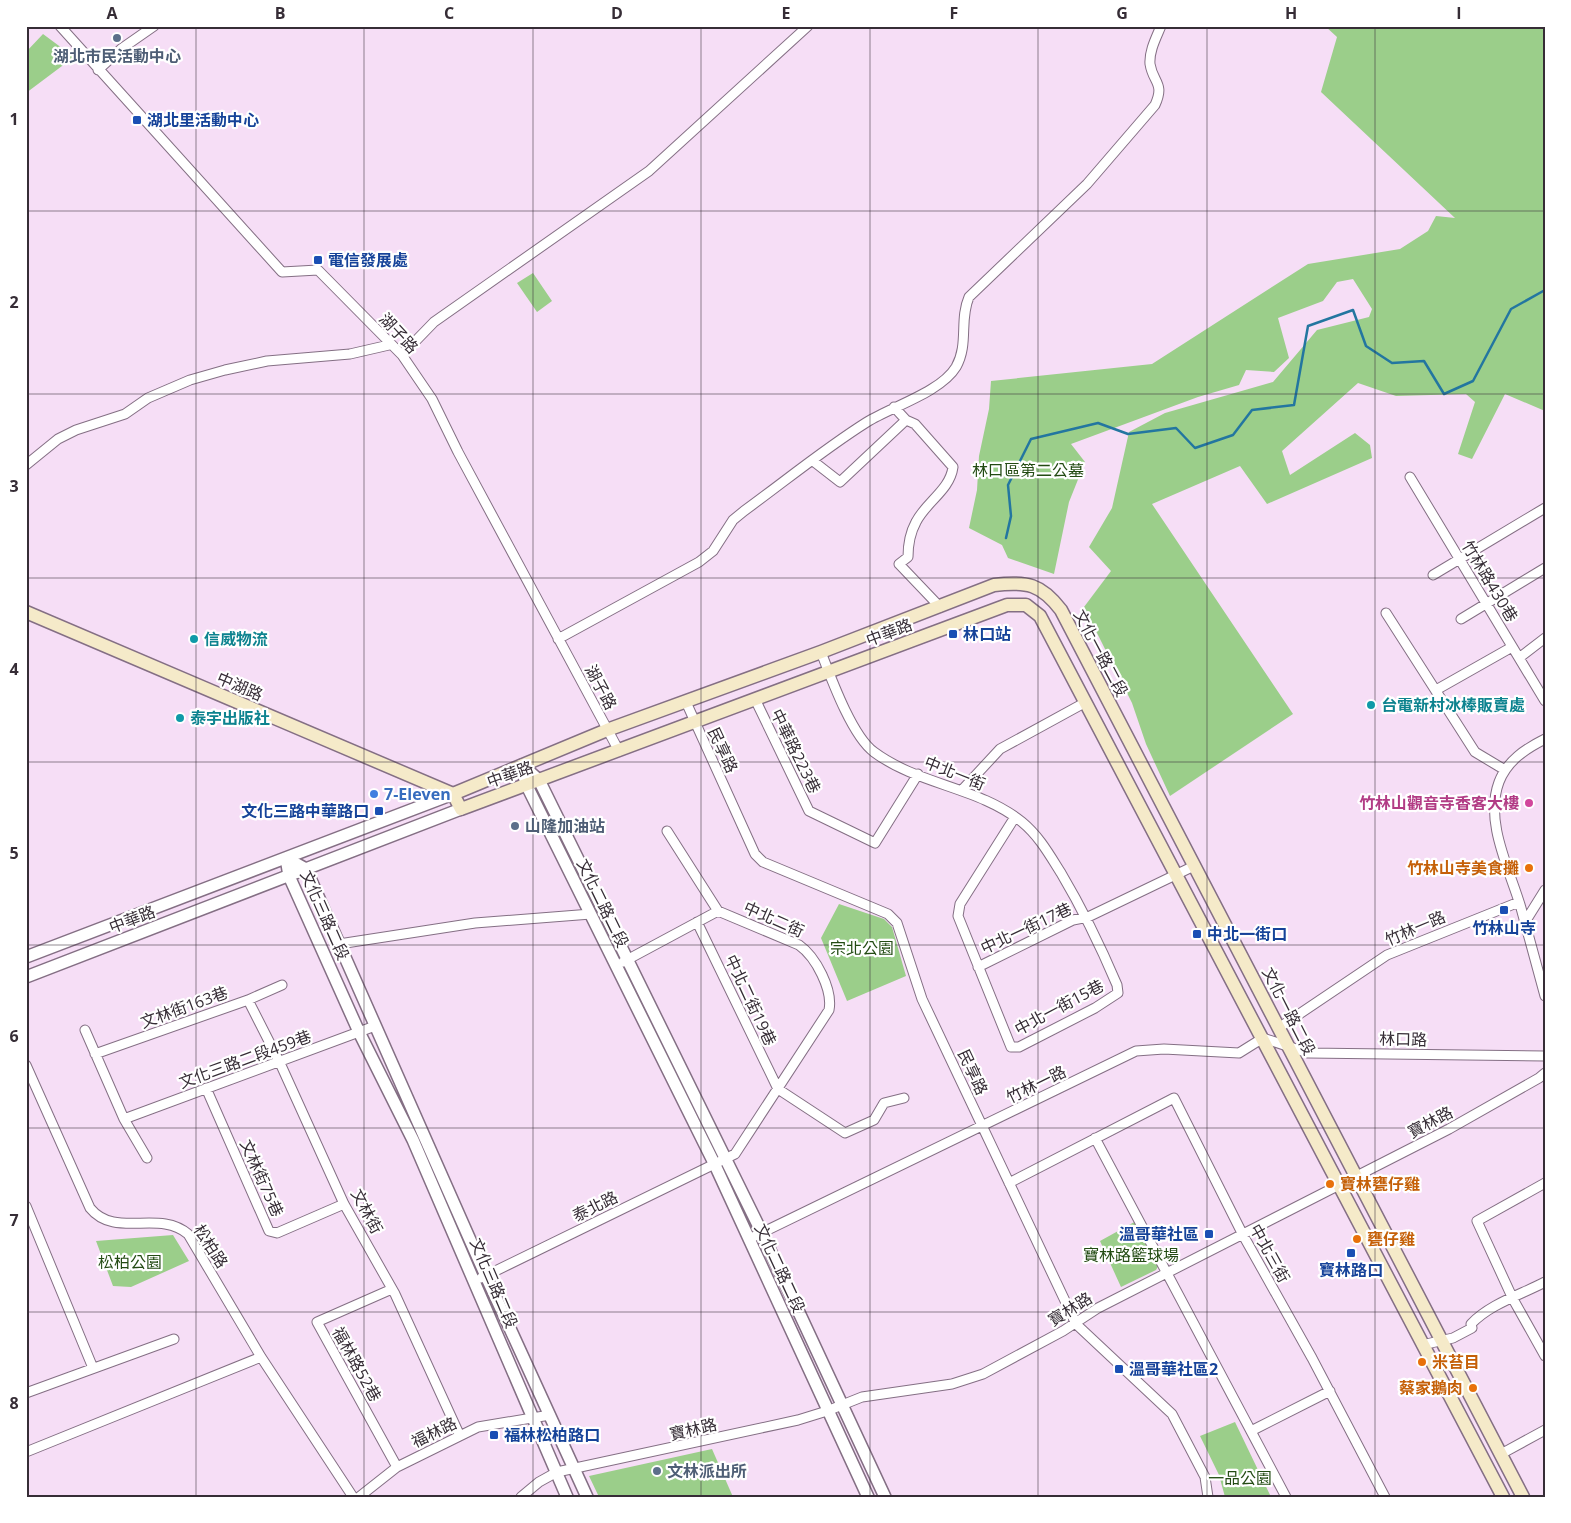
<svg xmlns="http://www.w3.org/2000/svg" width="1571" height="1523" viewBox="0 0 1571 1523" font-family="'Open Sans','Noto Sans TC',sans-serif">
  <rect width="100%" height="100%" fill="#f6def6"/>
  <!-- green -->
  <path fill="#9bce8a" d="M 1325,26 L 1545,26 L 1545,411 L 1505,394 L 1472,459 L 1458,454 L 1475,402 L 1466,394 L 1396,396 L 1358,383 L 1282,451 L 1290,475 L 1355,433 L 1370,445 L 1372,458 L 1267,504 L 1240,466 L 1152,504 L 1293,714 L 1170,796 L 1146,744 L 1132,703 L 1084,607 L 1111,571 L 1089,547 L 1112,508 L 1129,432 L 1165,413 L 1273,382 L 1317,330 L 1369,317 L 1372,309 L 1353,279 L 1337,282 L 1323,301 L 1278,318 L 1289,358 L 1274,372 L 1246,370 L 1239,385 L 1198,397 L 1071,444 L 1085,462 L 1069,502 L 1054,574 L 1008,558 L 1002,545 L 969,528 L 977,490 L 979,456 L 989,409 L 991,381 L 1152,364 L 1308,264 L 1400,249 L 1428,231 L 1436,216 L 1455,218 L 1321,92 L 1337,37 Z
    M 43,34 L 74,57 L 26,93 L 26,52 Z
    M 533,273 L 552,301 L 537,312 L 517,283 Z
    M 839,904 L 884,919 L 892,927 L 906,976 L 847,1001 L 821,938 Z
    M 1138,1220 L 1160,1263 L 1156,1270 L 1121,1287 L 1100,1241 Z
    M 173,1235 L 189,1261 L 131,1287 L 113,1286 L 96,1241 Z
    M 1235,1422 L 1271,1497 L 1225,1497 L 1219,1475 L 1200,1436 Z
    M 712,1449 L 733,1497 L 599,1497 L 589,1476 Z"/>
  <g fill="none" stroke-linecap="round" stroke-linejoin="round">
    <!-- stream -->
    <path stroke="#2376a0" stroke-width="2.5" d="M 1006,538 L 1011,516 L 1008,485 L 1031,439 L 1098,423 L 1128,434 L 1176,428 L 1195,448 L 1233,435 L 1252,410 L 1294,405 L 1308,326 L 1353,310 L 1366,346 L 1392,363 L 1424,361 L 1444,394 L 1473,381 L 1511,309 L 1545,290"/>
    <!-- minor casing -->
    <g stroke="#846f84" stroke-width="11">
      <path id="minor" d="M 60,26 L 282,272 L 318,270 L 402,355 L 432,399 L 458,452 L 619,751
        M 98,70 L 121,49 L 154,26
        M 402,355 L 434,322 L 649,171 L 808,26
        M 906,420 L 915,424 L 953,467 C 950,490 926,502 916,522 C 910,533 908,546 908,557 L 899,564 L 940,607
        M 813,461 L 840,482 L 906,420 L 894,407
        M 26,465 L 58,439 L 76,430 L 125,414 L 148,398 L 190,380 L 225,370 L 267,361 L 350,354 L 389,345
        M 1410,477 L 1545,701
        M 1433,575 L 1545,508
        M 1386,613 L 1475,752 L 1505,770
        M 1461,619 L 1545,568
        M 558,639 L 699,562 L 713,551 L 733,520 L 744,511 C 784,482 824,449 867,422 C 891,407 941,392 956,367 C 969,344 959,320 969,297 L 1087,184 L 1155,105 C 1165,83 1153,83 1150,64 C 1149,51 1156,38 1161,26
        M 821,652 C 831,678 852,736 874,752 C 918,785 979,787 1022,822 C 1039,836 1049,854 1061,873 C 1083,910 1100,945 1117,985 L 1118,993 L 1095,1008 L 1019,1047 L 1011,1047 L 958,916 L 960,904 L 1015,817
        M 1519,658 L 1545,638
        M 1436,690 L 1512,647
        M 755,699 L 809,811 L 875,843 L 918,774
        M 686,702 L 755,854 L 763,862 L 888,914 L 897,923 L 922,999 L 1076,1324 L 1172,1414 L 1205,1477 L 1208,1497
        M 1545,739 C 1525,749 1507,761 1499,782 C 1484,822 1510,870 1521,908 C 1529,937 1537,966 1545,996
        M 962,790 L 1000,749 L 1086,702
        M 667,831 L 718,911
        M 697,922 L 778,1089 L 845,1133 L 874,1120 L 884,1103 L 904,1098
        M 1525,922 L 1545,890
        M 339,944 L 475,923 L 591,914
        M 978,967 L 1073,920 L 1088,917 L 1194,866
        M 248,1000 L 280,1063 L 344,1204 L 395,1294 L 460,1436
        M 1280,1027 L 1387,955 L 1519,902
        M 85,1030 L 124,1119 L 147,1158
        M 95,1054 L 248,1000 L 282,985
        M 26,1065 L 90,1208 C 115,1239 159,1209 188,1234 L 261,1357 L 353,1497
        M 206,1088 L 269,1231 L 277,1233 L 344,1204
        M 124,1119 L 375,1026
        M 1095,1138 L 1286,1497
        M 1009,1183 L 1174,1098 L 1243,1235 L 1312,1358 L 1385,1497
        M 1545,1183 L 1477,1221 L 1513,1299 L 1545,1356
        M 26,1206 L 93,1368
        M 749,1239 L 1136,1051 L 1164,1049 L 1239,1053 L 1263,1038 L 1308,1053 L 1545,1056
        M 481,1278 L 735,1154 L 829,1010 C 833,990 816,957 799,945 L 718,911 L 623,962
        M 392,1289 L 317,1322 L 397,1467
        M 1422,1345 L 1453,1338 L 1472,1328 L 1471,1324 C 1490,1304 1520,1295 1545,1282
        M 26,1393 L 174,1339
        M 1251,1431 L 1330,1391
        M 26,1452 L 261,1357
        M 1501,1454 L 1545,1430
        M 359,1497 L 397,1467 L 478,1427 L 550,1415
        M 521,1497 L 539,1482 L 557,1472 L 798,1420 L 827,1411 L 862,1397 L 952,1384 L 983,1374 L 1063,1331 L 1098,1308 L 1449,1129 L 1539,1078 L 1545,1073"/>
    </g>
    <!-- tertiary casing -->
    <g stroke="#846f84" stroke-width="14">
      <path id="tertiary" d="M 522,765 L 539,780 L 762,1233 L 885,1497
        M 524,776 L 526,784 L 715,1165 L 868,1497
        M 286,858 L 306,869 L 486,1276 L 587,1497
        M 286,858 L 289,876 L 359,1032 L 413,1140 L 567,1497
        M 26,957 L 453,794
        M 26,977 L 461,809"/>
    </g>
    <!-- secondary casing -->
    <g stroke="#846f84" stroke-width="15">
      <path id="secondary" d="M 26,612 L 453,794 L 461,809 L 1007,605 L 1026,605 L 1040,616 C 1196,909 1347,1204 1503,1497
        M 453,794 L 607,730 L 821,652 L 994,585 C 1027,581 1041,584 1061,610 L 1523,1497"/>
    </g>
    <!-- minor -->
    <use href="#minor" stroke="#fff" stroke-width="9"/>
    <!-- tertiary -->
    <use href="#tertiary" stroke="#fff" stroke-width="11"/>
    <!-- secondary -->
    <use href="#secondary" stroke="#f5eac9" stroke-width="12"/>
  </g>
  <!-- grid -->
  <path fill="none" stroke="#362d36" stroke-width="1" stroke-opacity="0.55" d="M 196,26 L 196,1497M 364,26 L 364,1497M 533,26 L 533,1497M 701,26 L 701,1497M 870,26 L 870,1497M 1038,26 L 1038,1497M 1207,26 L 1207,1497M 1375,26 L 1375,1497M 26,211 L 1545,211M 26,394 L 1545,394M 26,578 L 1545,578M 26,762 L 1545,762M 26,945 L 1545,945M 26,1128 L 1545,1128M 26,1312 L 1545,1312"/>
  <!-- markers -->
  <g fill="#5c6f8a" stroke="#fff" stroke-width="2">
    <circle cx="117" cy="38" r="5"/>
    <circle cx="515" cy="826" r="5"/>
    <circle cx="657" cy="1471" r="5"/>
  </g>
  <g fill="#1a4fb4" stroke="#fff" stroke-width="2">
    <rect x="132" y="115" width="10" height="10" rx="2.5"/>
    <rect x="313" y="255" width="10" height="10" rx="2.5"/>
    <rect x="948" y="629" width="10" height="10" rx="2.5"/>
    <rect x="374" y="806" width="10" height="10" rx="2.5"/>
    <rect x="1499" y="905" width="10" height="10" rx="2.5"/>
    <rect x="1192" y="929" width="10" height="10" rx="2.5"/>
    <rect x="1204" y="1229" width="10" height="10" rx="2.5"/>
    <rect x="1346" y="1248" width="10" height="10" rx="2.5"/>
    <rect x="1114" y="1364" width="10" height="10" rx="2.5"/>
    <rect x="489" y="1430" width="10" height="10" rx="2.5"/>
  </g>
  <g fill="#0f9aa8" stroke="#fff" stroke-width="2">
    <circle cx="194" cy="639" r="5"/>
    <circle cx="1371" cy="705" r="5"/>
    <circle cx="180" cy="718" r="5"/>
  </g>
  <circle fill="#3f7fe0" stroke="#fff" stroke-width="2" cx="374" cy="794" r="5"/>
  <circle fill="#d1479c" stroke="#fff" stroke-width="2" cx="1529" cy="803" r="5"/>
  <g fill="#e8710a" stroke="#fff" stroke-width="2">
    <circle cx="1529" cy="868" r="5"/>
    <circle cx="1330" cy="1184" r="5"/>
    <circle cx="1357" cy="1239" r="5"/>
    <circle cx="1422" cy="1362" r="5"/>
    <circle cx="1473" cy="1388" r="5"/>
  </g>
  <g text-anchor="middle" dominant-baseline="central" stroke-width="4.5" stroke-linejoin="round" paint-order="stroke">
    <!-- service labels -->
    <g font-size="16" font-weight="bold" fill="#4e5e75" stroke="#fff" text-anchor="start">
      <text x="117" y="56" text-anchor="middle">湖北市民活動中心</text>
      <text x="525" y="826">山隆加油站</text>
      <text x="667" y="1471">文林派出所</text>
    </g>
    <!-- transit labels -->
    <g font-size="16" font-weight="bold" fill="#164399" stroke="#fff" text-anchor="start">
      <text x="147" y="120">湖北里活動中心</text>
      <text x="328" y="260">電信發展處</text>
      <text x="963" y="634">林口站</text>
      <text x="369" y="811" text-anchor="end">文化三路中華路口</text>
      <text x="1504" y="928" text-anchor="middle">竹林山寺</text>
      <text x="1207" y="934">中北一街口</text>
      <text x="1199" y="1234" text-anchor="end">溫哥華社區</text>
      <text x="1351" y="1270" text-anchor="middle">寶林路口</text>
      <text x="1129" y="1369">溫哥華社區2</text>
      <text x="504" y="1435">福林松柏路口</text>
    </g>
    <!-- street labels -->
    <g font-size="16" fill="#362d36" stroke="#fff">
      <text transform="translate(399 333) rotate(47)">湖子路</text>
      <text transform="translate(1490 581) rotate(59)">竹林路430巷</text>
      <text transform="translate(889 632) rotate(-21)">中華路</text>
      <text transform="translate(1101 653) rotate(62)">文化一路二段</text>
      <text transform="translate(240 686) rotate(23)">中湖路</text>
      <text transform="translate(601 687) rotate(62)">湖子路</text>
      <text transform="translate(723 750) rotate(65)">民享路</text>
      <text transform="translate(796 751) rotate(64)">中華路223巷</text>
      <text transform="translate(955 773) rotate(22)">中北一街</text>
      <text transform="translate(510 774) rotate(-20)">中華路</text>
      <text transform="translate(603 903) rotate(64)">文化二路二段</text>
      <text transform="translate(325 915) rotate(66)">文化三路二段</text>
      <text transform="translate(132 919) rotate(-21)">中華路</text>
      <text transform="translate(774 919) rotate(24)">中北二街</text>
      <text transform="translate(1026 928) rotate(-25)">中北一街17巷</text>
      <text transform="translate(1415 928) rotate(-23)">竹林一路</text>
      <text transform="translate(751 1000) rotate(65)">中北二街19巷</text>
      <text transform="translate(184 1007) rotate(-20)">文林街163巷</text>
      <text transform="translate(1059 1007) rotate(-28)">中北一街15巷</text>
      <text transform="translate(1289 1011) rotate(63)">文化一路二段</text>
      <text transform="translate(1403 1039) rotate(1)">林口路</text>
      <text transform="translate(245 1059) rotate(-20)">文化三路二段459巷</text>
      <text transform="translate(973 1072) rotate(65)">民享路</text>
      <text transform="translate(1036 1084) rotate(-26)">竹林一路</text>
      <text transform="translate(1430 1122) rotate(-28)">寶林路</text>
      <text transform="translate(262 1178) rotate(66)">文林街75巷</text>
      <text transform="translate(595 1206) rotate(-26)">泰北路</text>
      <text transform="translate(367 1211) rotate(62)">文林街</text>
      <text transform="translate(211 1246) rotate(57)">松柏路</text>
      <text transform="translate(1270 1253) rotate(61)">中北三街</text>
      <text transform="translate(780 1268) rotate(65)">文化二路二段</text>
      <text transform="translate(494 1283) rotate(67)">文化三路二段</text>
      <text transform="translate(1070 1309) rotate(-32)">寶林路</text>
      <text transform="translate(357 1364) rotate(61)">福林路52巷</text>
      <text transform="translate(693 1429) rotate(-13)">寶林路</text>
      <text transform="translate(434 1432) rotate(-26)">福林路</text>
    </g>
    <!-- park labels -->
    <g font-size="16" fill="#234b13" stroke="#fff">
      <text x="1028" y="470">林口區第二公墓</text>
      <text x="862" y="948">宗北公園</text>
      <text x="1131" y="1255">寶林路籃球場</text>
      <text x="130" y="1262">松柏公園</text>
      <text x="1240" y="1478">一品公園</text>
    </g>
    <!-- culture labels -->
    <g font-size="16" font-weight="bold" fill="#0d838f" stroke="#fff" text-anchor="start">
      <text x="204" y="639">信威物流</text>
      <text x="1381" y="705">台電新村冰棒販賣處</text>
      <text x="190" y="718">泰宇出版社</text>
    </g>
    <!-- shop labels -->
    <g font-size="16" font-weight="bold" fill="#366cbe" stroke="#fff" text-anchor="start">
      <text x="384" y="794">7-Eleven</text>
    </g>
    <!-- hotel labels -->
    <g font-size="16" font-weight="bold" fill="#b23c85" stroke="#fff" text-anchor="end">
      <text x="1519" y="803">竹林山觀音寺香客大樓</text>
    </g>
    <!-- food labels -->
    <g font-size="16" font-weight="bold" fill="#c56008" stroke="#fff" text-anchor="start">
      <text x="1519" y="868" text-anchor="end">竹林山寺美食攤</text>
      <text x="1340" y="1184">寶林甕仔雞</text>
      <text x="1367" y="1239">甕仔雞</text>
      <text x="1432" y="1362">米苔目</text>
      <text x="1463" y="1388" text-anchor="end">蔡家鵝肉</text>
    </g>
  </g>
  <!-- border -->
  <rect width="1571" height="1523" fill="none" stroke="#ffffff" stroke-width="55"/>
  <rect x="28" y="28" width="1516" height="1468" fill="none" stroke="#362d36" stroke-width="2"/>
  <g font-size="16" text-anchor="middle" font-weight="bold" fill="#362d36">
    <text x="112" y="19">A</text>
    <text x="280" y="19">B</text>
    <text x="449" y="19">C</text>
    <text x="617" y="19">D</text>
    <text x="786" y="19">E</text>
    <text x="954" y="19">F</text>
    <text x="1122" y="19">G</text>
    <text x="1291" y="19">H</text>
    <text x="1459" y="19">I</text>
    <text x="14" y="125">1</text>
    <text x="14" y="308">2</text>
    <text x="14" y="492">3</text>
    <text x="14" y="675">4</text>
    <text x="14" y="859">5</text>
    <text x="14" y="1042">6</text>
    <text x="14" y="1226">7</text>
    <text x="14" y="1409">8</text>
  </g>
</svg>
